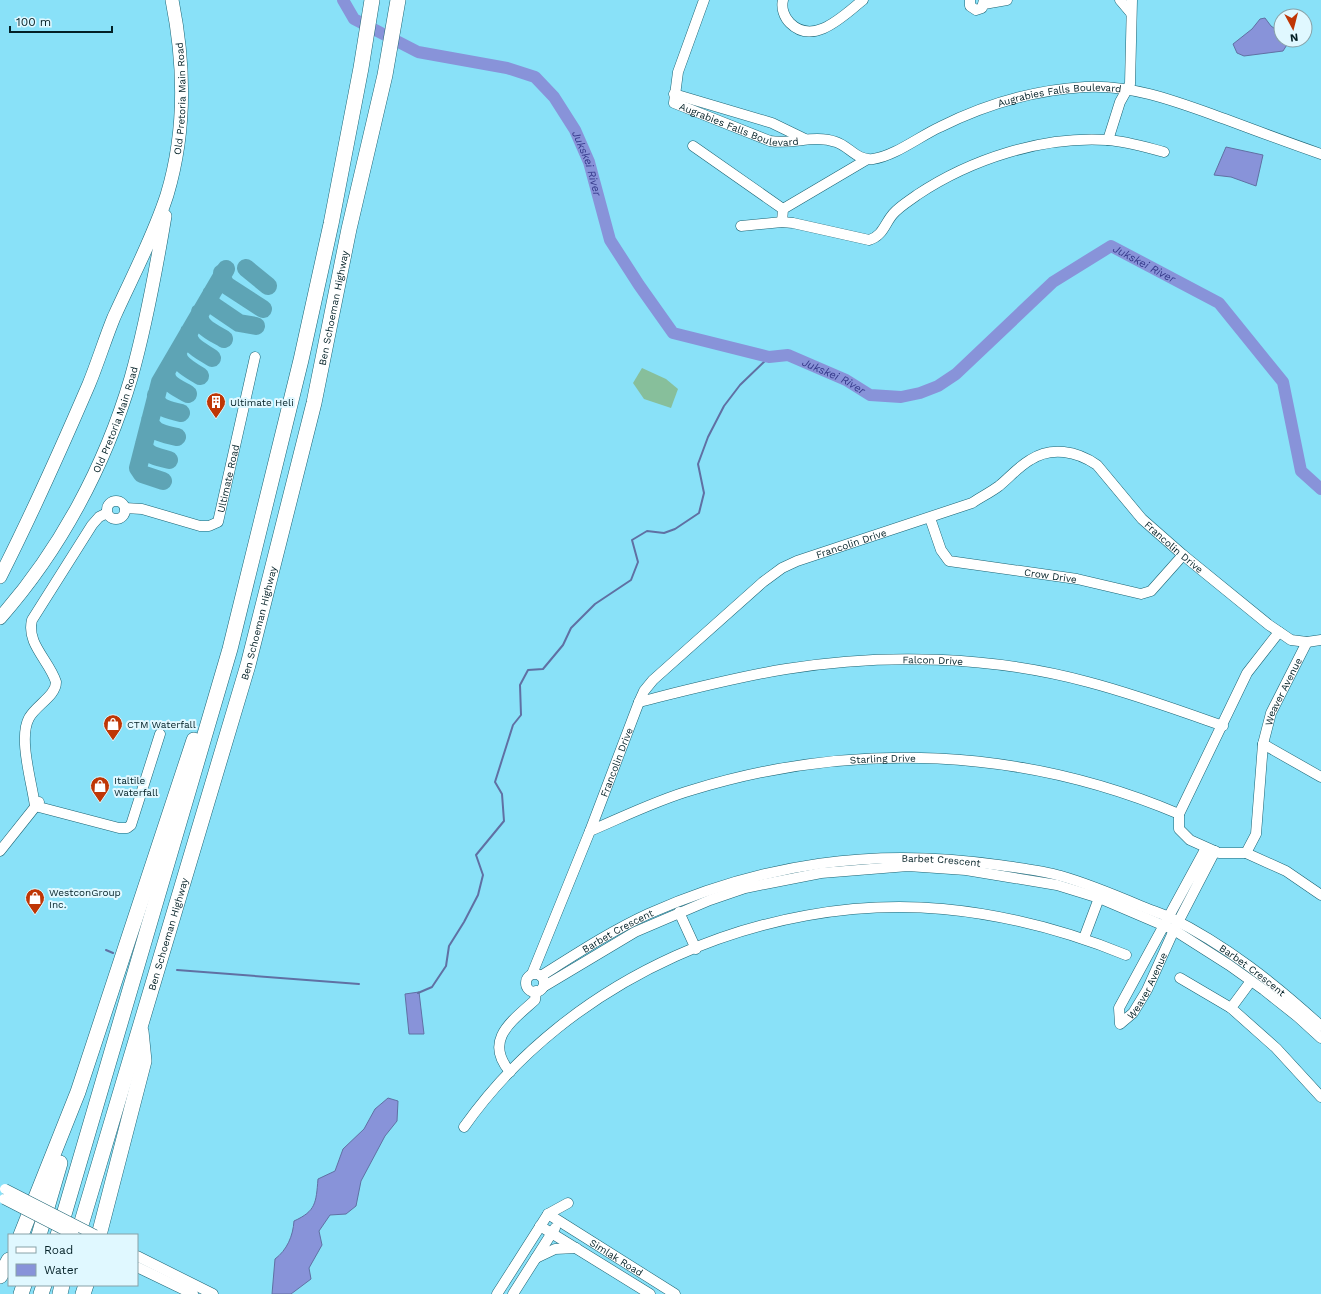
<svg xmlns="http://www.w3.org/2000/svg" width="1321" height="1294" viewBox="0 0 1321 1294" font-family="'Work Sans',sans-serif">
  <rect width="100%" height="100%" fill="#89e1f8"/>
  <!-- green -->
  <path fill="#87bf9b" d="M 642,368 L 666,379 L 678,389 L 671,408 L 644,399 L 633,383 Z"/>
  <!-- water -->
  <path fill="#8893d9" stroke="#6070a3" d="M 1265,18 L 1271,26 L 1281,33 L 1281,40 L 1290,40 L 1283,51 L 1244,56 L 1237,53 L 1233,44 L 1252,29 L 1260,19 Z
    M 1226,147 L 1263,155 L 1256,186 L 1231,177 L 1214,175 Z
    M 419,992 L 424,1034 L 409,1034 L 405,994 Z
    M 388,1098 L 398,1101 L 397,1121 L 385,1136 L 361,1181 L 356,1206 L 346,1214 L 330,1215 L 319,1231 L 322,1245 L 309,1268 L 311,1279 L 291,1294 L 272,1294 L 275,1259 C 287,1250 293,1236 294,1221 C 316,1211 316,1203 318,1179 L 335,1171 L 343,1149 L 364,1129 L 375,1109 Z"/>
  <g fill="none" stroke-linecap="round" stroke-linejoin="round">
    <!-- stream -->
    <path stroke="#6070a3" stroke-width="2" d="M 106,950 L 113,953
      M 177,970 L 359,984
      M 418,993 L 432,987 L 446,966 L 449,946 L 464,922 L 478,895 L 483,875 L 476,855 L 504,821 L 502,794 L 495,782 L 513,725 L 521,715 L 520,685 L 528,670 L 543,669 L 563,645 L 571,628 L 595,604 L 631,580 L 638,562 L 632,540 L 647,531 L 664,533 L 675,529 L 699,513 L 704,493 L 698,464 L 708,437 L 724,406 L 740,385 L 769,357"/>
    <!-- river -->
    <path stroke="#8893d9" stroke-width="12" id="s1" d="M 343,0 L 354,19 L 418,52 L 507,68 L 535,77 L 554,97 L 575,130 L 589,162 L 610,240 L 639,285 L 673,333 L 769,357 L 788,355 L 846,380 L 870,395 L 901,397 L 920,393 L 938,386 L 956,374 L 1053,282 L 1111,246 L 1219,303 L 1283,382 L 1301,471 L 1321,489"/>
    <!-- taxiway -->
    <path stroke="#5ea4b5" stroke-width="18" d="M 246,268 L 268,286
      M 222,273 L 223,280 L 226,285 L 263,309
      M 211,294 L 210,301 L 214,306 L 239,323 L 256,326
      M 200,312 C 196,326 214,333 224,339
      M 189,332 C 186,345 202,351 212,358
      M 178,352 C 176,364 191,370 200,376
      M 167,370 C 163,383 178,388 188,394
      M 156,395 C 155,409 170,410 181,413
      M 150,420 C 151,433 166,434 177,437
      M 144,444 C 145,456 159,457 169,460
      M 163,481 L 142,474 L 138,468 L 160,382 L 226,269"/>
    <!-- minor casing -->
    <g stroke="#1b6373" stroke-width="11">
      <g id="minor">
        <path id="s2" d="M 704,0 L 678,72 L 674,103 L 770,141 C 792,145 814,134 836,142 C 849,146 857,161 873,159 C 895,156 920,136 940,127 C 986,104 1033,90 1085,87 C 1133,84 1180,103 1225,119 C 1257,131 1289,143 1321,154"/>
        <path d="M 783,0 C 781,8 784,17 790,23 C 814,47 845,14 863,0"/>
        <path d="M 970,0 L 970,6 L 976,10 L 982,8 L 984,0"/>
        <path d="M 1120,0 L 1131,13"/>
        <path d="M 984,4 L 1007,0"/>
        <path d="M 674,94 L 772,123 L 805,139"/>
        <path d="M 1108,140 L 1120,102 L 1130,84 L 1132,0"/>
        <path d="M 693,146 L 783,209"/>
        <path d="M 782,222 L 783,209 L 866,160"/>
        <path d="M 741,226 L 782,222 L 793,223 L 869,240 C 883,236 885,223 893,214 C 900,206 909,201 917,195 C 971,159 1042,136 1107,140 C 1126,141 1145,147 1164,152"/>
        <circle cx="116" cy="510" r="9"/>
        <path id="s3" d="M 125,508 L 142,509 L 200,526 L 209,526 L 218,522 L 255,357"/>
        <path id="s4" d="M 930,518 L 941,550 L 949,561 L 1077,579 L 1141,594 L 1151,591 L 1183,555"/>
        <path id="s5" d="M 1279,632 L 1247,673 L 1179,814 L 1179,829 L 1190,840 L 1219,853 L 1246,853 L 1256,834 L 1263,744 L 1271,713 L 1307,642"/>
        <path id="s6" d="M 639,702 C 687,690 736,677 786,669 C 884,653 992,656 1088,682 C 1134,694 1178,710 1223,726"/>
        <path d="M 1263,744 L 1321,777"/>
        <path d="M 35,806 C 32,783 18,738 29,718 C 36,705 56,696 56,682 C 49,660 26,644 32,620 L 92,525 L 99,517 L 107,513"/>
        <path d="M 35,806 L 119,828 L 127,828 L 131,825 L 160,734"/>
        <path id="s7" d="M 590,831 C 623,817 657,800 692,790 C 854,740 1023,748 1179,814"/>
        <path id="s8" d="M 1206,848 L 1119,1008 L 1120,1024 L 1133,1013 L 1147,990 L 1174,930 L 1215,851"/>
        <path d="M 0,851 L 39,802"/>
        <path d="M 1246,853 L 1286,871 L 1321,895"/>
        <path d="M 679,912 L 696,949"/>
        <path d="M 1084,938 L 1099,898"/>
        <path id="s9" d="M 532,974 L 590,831 L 639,702 L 644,691 L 653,680 L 763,582 L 782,568 L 797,561 L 972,503 C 981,497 991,492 999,486 C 1009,478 1018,467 1030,460 C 1051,446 1077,451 1097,465 L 1142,519 L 1183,555 L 1269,625 L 1291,640 L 1307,642 L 1321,640"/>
        <circle cx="535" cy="983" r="9"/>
        <path id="s10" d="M 541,976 C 576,954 611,931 648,914 C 763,863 874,847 998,865 C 1019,868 1041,870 1061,876 C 1089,884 1115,895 1141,906 C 1150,910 1160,913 1169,917 C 1226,945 1275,984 1321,1026"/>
        <path d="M 1180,978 L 1231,1008"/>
        <path d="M 1251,981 L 1231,1008 L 1276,1048 L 1321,1097"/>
        <path d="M 543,987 L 635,932 L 710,900 L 745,888 L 821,873 L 908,866 L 966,870 L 1057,885 L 1099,898 L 1174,930 L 1229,965 L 1264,990 L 1298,1017 L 1321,1038"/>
        <path d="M 510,1072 C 483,1040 512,1021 535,1000 L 536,991"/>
        <path d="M 464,1127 C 569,978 763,893 943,909 C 1007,915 1067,931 1126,955"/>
        <path id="s11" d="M 548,1214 L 675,1294"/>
        <path d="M 540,1226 L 650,1294"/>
        <path d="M 137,1256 L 213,1294"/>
        <path d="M 536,1258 L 555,1249 L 576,1248"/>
        <path d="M 137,1267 L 193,1294"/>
        <path d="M 497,1294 L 548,1214 L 568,1203"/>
        <path d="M 513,1294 L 555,1228"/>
      </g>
    </g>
    <!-- major casing -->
    <g stroke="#1b6373" stroke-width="14">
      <g id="major">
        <path id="s12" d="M 0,577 C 32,514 61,449 89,384 C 98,362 105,339 114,317 C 132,277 153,238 167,195 C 186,132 185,65 172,0"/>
        <path id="s13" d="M 0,618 C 60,550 105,466 131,378 C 146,325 156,270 165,216"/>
      </g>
    </g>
    <!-- highway casing -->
    <g stroke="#1b6373" stroke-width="16">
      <g id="highway">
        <path d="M 21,1235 L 78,1092 L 194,740"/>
        <path d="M 39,1235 L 60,1163"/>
        <path d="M 58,1235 L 230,649 L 301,360 L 331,224 L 361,68 L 372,0"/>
        <path id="s14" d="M 78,1235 L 248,665 L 314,403 L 349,229 L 385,75 L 398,0"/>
        <path d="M 99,1235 L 144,1061 L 141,1031"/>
        <path d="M 0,1276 L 9,1260"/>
        <path d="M 21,1294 L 24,1285"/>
        <path d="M 41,1294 L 44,1285"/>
        <path d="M 60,1294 L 62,1285"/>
        <path d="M 83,1294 L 86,1285"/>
      </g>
    </g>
    <!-- minor -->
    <use href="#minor" stroke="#fff" stroke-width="10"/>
    <!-- major -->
    <use href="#major" stroke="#fff" stroke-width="13"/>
    <!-- highway -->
    <use href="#highway" stroke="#fff" stroke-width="15"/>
    <!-- minor-bridge casing -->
    <g stroke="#1b6373" stroke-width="11" stroke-linecap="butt">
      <path id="minor-bridge" d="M 5,1189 L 95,1235
        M 4,1199 L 74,1235"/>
    </g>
    <!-- minor-bridge -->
    <use href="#minor-bridge" stroke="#fff" stroke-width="10"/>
  </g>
  <!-- icons -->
  <defs>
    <g id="building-pin" transform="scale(1)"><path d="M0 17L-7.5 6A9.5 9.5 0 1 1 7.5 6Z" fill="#bf3605" stroke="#e0f8ff"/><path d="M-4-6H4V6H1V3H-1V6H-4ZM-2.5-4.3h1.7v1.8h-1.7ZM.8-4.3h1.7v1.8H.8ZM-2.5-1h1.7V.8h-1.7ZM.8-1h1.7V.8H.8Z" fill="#fff"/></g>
    <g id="shop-pin" transform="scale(1)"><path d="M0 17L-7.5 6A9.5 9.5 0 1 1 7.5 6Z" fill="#bf3605" stroke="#e0f8ff"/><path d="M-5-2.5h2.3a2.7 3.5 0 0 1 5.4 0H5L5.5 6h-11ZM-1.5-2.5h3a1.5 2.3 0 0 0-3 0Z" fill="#fff"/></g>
  </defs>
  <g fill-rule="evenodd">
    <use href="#building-pin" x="216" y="402"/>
    <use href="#shop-pin" x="113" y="724"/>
    <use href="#shop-pin" x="100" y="786"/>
    <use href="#shop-pin" x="35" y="898"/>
  </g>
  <g text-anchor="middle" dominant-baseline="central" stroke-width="4" stroke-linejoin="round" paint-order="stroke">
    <!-- street labels -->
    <g font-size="10" fill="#032026" stroke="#e0f8ff">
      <text stroke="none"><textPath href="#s2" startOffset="519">Augrabies Falls Boulevard</textPath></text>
      <text stroke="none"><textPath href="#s12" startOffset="515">Old Pretoria Main Road</textPath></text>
      <text stroke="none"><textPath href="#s2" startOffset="177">Augrabies Falls Boulevard</textPath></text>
      <text stroke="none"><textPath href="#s14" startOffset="962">Ben Schoeman Highway</textPath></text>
      <text stroke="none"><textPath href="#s13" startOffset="231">Old Pretoria Main Road</textPath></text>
      <text stroke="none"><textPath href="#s3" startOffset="141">Ultimate Road</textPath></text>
      <text stroke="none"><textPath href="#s9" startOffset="563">Francolin Drive</textPath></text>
      <text stroke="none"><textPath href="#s9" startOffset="947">Francolin Drive</textPath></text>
      <text stroke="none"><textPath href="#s4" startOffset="150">Crow Drive</textPath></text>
      <text stroke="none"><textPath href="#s14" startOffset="638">Ben Schoeman Highway</textPath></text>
      <text stroke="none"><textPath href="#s6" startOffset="298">Falcon Drive</textPath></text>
      <text stroke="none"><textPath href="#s5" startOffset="466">Weaver Avenue</textPath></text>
      <text stroke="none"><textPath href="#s7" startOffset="304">Starling Drive</textPath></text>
      <text stroke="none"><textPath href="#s9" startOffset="228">Francolin Drive</textPath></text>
      <text stroke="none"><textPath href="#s10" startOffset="425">Barbet Crescent</textPath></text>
      <text stroke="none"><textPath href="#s10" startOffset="89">Barbet Crescent</textPath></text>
      <text stroke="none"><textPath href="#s14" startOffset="314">Ben Schoeman Highway</textPath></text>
      <text stroke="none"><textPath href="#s10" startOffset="761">Barbet Crescent</textPath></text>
      <text stroke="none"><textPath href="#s8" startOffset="246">Weaver Avenue</textPath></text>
      <text stroke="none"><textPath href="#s11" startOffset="81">Simlak Road</textPath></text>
    </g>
    <!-- poi labels -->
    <g font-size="10" fill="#032026" stroke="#e0f8ff" text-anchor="start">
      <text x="230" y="402">Ultimate Heli</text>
      <text x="127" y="724">CTM Waterfall</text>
      <text x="114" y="780">Italtile<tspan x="114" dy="12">Waterfall</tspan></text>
      <text x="49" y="892">WestconGroup<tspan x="49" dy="12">Inc.</tspan></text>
    </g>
    <!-- water labels -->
    <g font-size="11" font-style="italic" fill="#343889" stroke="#e0f8ff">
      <text stroke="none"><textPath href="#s1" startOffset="316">Jukskei River</textPath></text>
      <text stroke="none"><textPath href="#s1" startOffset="1049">Jukskei River</textPath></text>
      <text stroke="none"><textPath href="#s1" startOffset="677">Jukskei River</textPath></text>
    </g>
  </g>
  <!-- legend -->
  <rect x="8" y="1234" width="130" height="52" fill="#e0f8ff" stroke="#88a2a8"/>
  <rect x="16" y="1247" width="20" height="6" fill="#ffffff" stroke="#88a2a8"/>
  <text x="44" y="1254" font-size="12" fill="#032026">Road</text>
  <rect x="16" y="1264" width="20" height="12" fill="#8893d9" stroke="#88a2a8"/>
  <text x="44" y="1274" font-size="12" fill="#032026">Water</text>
  <!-- north arrow -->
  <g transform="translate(1293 28) rotate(173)"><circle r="19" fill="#e0f8ff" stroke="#88a2a8"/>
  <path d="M0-3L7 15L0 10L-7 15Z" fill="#bf3605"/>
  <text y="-6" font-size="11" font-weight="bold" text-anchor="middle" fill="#032026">N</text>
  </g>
  <!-- scale -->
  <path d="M10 26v6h102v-6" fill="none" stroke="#032026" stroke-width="2"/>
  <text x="16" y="26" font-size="12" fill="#032026" stroke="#e0f8ff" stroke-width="3" paint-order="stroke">100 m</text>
</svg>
